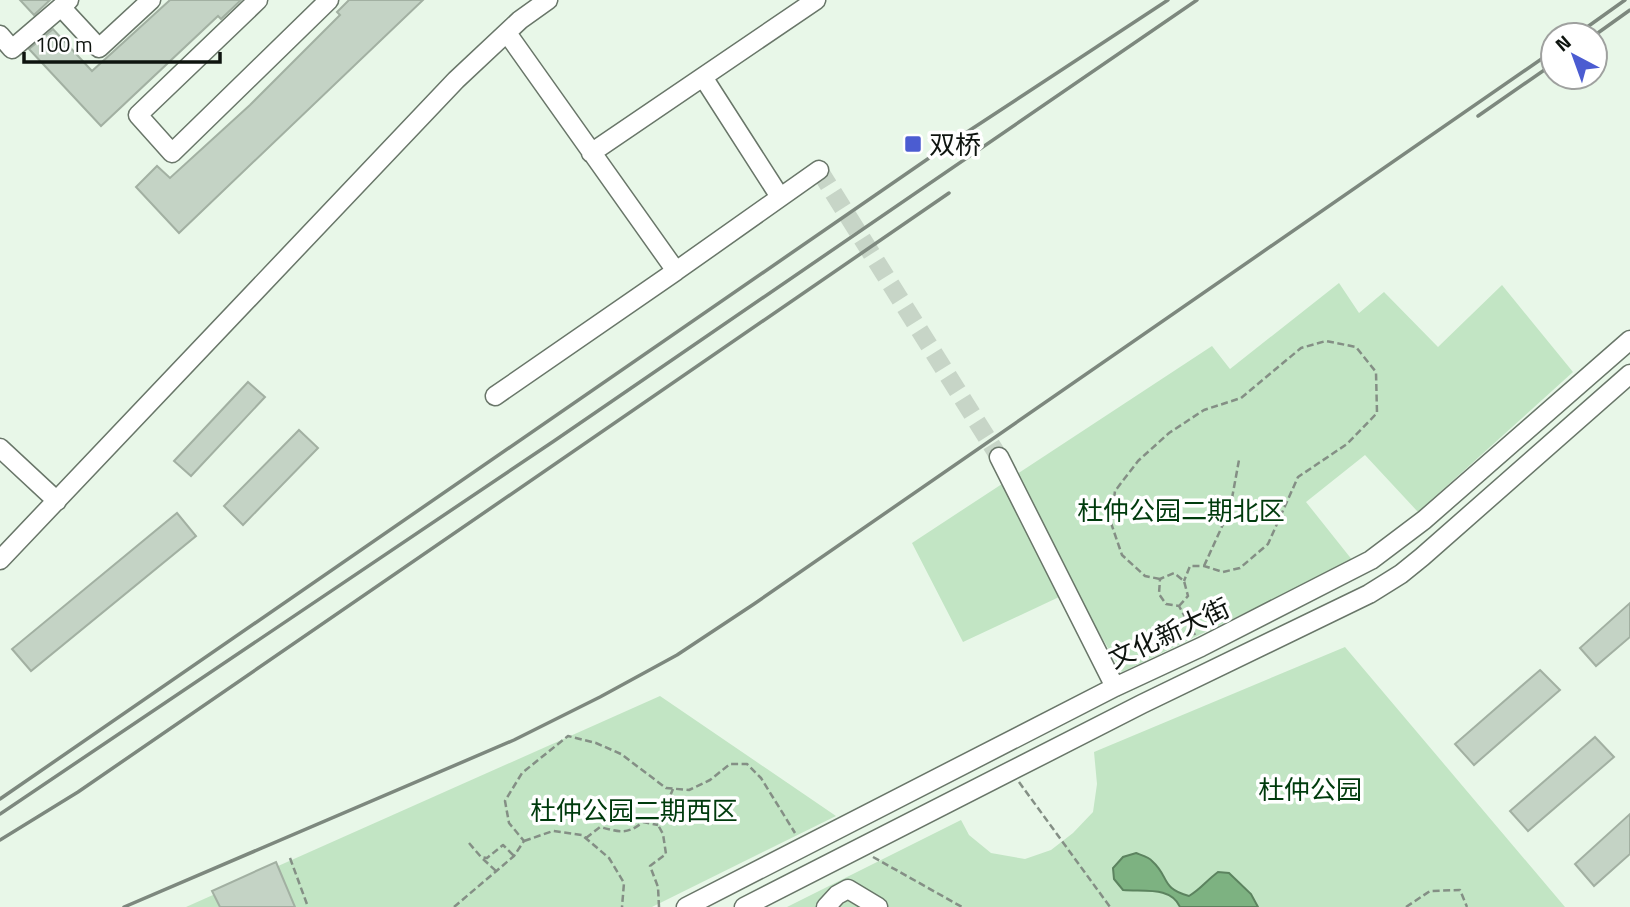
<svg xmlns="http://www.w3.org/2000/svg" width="1630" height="907" viewBox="0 0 1630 907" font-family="'Titillium Web','Noto Sans SC',sans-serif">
  <rect width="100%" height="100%" fill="#e8f7e8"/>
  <!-- green -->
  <path fill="#c2e5c4" d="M 1339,283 L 1359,313 L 1384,292 L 1438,347 L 1502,285 L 1573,372 L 1418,512 L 1365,455 L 1306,502 L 1353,561 L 1122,672 L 1074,590 L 963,642 L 912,543 L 1212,346 L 1230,369 Z
    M 1345,647 L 1565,907 L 787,907 L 961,820 L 969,835 L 991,853 L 1025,859 L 1051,850 L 1073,833 L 1093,812 L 1097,784 L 1094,752 Z
    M 660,696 L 836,816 L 652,907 L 186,907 Z"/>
  <!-- water -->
  <path fill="#7db281" stroke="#5c835f" stroke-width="2" d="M 1136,853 C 1141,855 1149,857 1152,861 C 1170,877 1160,888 1189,896 C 1201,889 1207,880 1218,872 L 1229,873 L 1251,894 L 1258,907 L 1180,907 C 1171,886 1143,892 1123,890 L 1114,879 L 1113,868 L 1123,857 Z"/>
  <!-- building -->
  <path fill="#c4d3c5" stroke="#a2b0a2" stroke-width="2" d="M 20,0 L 50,0 L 34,15 Z
    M 170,0 L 241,0 L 221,19 L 218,16 L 101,126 L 29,49 L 53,29 L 92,71 Z
    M 349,0 L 423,0 L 179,233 L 136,187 L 157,166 L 170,178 L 250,105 L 340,15 L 337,12 Z
    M 248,382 L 265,397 L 191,476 L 174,461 Z
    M 299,430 L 318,448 L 243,525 L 224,506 Z
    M 177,513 L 196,536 L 31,671 L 12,649 Z
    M 1630,603 L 1630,637 L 1596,666 L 1580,648 Z
    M 1540,670 L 1560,690 L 1474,765 L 1455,744 Z
    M 1595,737 L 1614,757 L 1528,831 L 1510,811 Z
    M 1630,814 L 1630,854 L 1594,886 L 1575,864 Z
    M 276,862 L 295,907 L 220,907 L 212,891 Z"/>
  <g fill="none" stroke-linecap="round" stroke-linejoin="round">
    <!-- minor-tunnel -->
    <path stroke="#c7d5c7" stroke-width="18" stroke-dasharray="18 9" stroke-linecap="butt" d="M 819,170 L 999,457"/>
    <!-- minor casing -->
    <g stroke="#697669" stroke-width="21">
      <path id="minor" d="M 69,0 L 61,7 L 99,48 L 151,0
        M 258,0 L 138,115 L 172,153 L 329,0
        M 0,35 L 12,49 L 61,7
        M 703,77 L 780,197
        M 591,153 L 816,0
        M 676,271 L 819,170
        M 495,396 L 676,271 L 507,33
        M 0,448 L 57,501
        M 999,457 L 1115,687
        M 0,560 L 456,80 L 520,20 L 548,0
        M 686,907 L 1115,687 L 1201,647 L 1371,560 L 1424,520 L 1630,340
        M 744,907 L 1142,704 L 1369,594 L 1401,574 L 1422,557 L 1630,374
        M 826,907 L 837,895 L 848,889 L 878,907"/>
    </g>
    <!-- path -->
    <path stroke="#848f85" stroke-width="2.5" stroke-dasharray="7 3.5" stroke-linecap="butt" d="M 1204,566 L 1230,509 L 1239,460
      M 1160,579 L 1145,576 L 1122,555 L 1111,523 L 1115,491 L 1138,461 L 1169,433 L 1204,410 L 1241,398 L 1301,348 L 1326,341 L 1356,347 L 1376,372 L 1377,413 L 1347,444 L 1298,477 L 1268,544 L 1240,568 L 1223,572 L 1204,566 L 1190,566 L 1184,581
      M 1179,606 L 1188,596 L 1184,581 L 1174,573 L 1160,579 L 1159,594 L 1166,604 L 1179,606 L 1195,635
      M 1019,782 L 1110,907
      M 586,838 L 600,827 C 619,832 627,835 643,822 L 658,825
      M 524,841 L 553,831 L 582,835 L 609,858 L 624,883 L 622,907
      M 469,843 L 481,857 L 487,858 L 503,845 L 514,856
      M 873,857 L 962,907
      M 290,858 L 308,907
      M 483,859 L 496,871
      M 454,907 L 514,856 L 524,841 L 509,823 L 505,801 L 522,773 L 568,736 L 596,743 L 621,754 L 666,788 L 689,790 L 710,780 L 730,764 L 747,764 L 761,778 L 795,833
      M 659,907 L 658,887 L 650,866 L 666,854 L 663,834 L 658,825 L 673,789
      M 1406,907 L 1430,891 L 1460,890 L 1467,907"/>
    <!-- minor -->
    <use href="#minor" stroke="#fff" stroke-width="18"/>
    <!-- rail -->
    <path stroke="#7d887e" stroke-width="3.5" d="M 1576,35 L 1625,0
      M 1595,35 L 1630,10
      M 1478,116 L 1553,64
      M 0,799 L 961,136 L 1168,0
      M 0,814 L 554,441 L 1197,0
      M 0,840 L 78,792 L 949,193
      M 124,907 L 514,740 L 600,697 L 677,655 L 754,604 L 1553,51"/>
  </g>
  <!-- markers -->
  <rect fill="#4b5cd1" stroke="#fff" stroke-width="2.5" x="904" y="135" width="18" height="18" rx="3.5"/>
  <g text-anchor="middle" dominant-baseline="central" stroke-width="7" stroke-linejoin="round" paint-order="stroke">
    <!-- poi labels -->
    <g font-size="26" fill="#0e140f" stroke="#fff" text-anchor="start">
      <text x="929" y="144">双桥</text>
    </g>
    <!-- park labels -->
    <g font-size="26" fill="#003b0d" stroke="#fff">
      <text x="1181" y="510">杜仲公园二期北区</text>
      <text x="1310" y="789">杜仲公园</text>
      <text x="634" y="810">杜仲公园二期西区</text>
    </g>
    <!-- street labels -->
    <g font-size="26" fill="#0e140f" stroke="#fff">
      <text transform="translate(1169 633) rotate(-25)">文化新大街</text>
    </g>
  </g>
  <!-- north arrow -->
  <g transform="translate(1574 56) rotate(319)"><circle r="33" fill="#ffffff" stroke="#9fa19f" stroke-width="2"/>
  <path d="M0-5L12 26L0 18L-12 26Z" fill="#4b5cd1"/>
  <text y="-10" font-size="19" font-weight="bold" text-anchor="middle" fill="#0e140f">N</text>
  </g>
  <!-- scale -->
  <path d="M24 52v10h196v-10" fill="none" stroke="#0e140f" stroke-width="3.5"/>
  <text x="35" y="52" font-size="21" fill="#0e140f" stroke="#ffffff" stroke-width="5" paint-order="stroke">100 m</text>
</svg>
